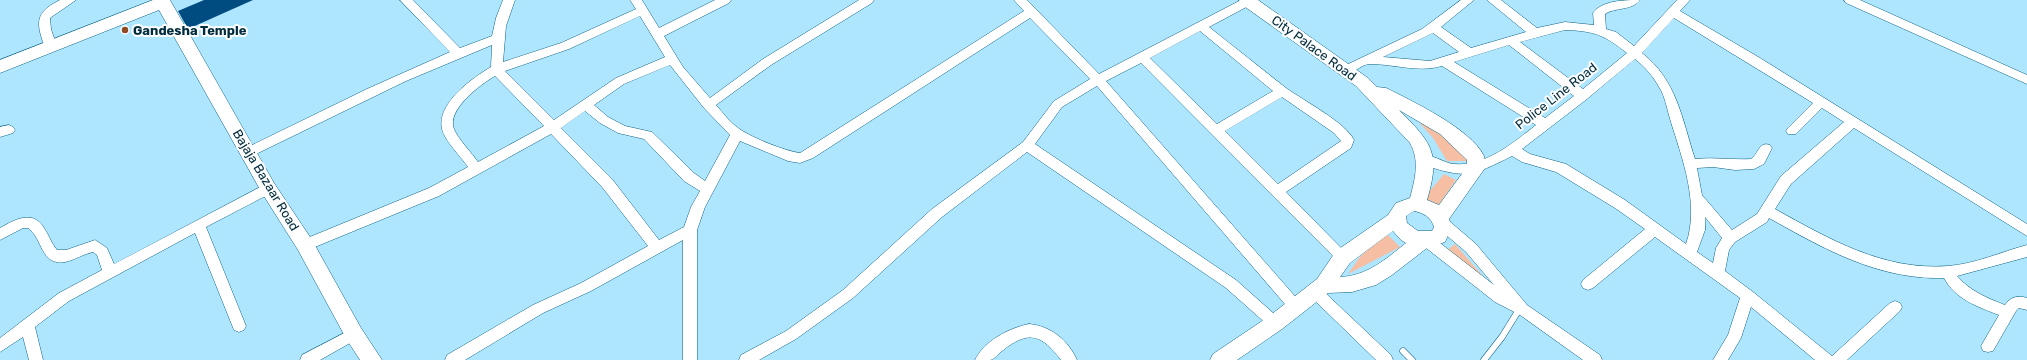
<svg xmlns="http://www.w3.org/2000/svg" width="2027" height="360" viewBox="0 0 2027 360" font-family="Rubik,sans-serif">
  <rect width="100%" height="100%" fill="#afe6ff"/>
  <!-- green -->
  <path fill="#f6bfa3" d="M 1418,121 C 1433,129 1464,144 1467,161 L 1447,161 L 1433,138 Z
    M 1444,174 L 1456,180 L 1438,206 L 1424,198 Z
    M 1385,232 L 1400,247 L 1348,274 L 1359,258 Z
    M 1455,244 L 1488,282 L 1445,252 Z"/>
  <!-- building -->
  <path fill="#004c81" d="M 204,0 L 253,0 L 188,29 L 178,11 Z"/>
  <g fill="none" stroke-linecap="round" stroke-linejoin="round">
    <!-- lane casing -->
    <g stroke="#0c6381" stroke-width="7">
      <path id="lane" d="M 1403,351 L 1412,360
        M 1484,360 L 1502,337 L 1520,308"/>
    </g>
    <!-- street casing -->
    <g stroke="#0c6381" stroke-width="1">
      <path id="street" d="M 60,0 L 76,0 L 50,18 L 51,29 L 57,47 L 51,51 C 45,49 44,45 42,39 C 35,18 40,10 60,0 Z
        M 400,0 L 413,0 L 460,48 L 492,36 L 496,18 L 503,0 L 515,0 L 506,26 L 503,62 L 561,43 L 636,9 L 630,0 L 642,0 L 659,28 L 715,0 L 731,0 L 729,3 L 664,36 L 683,67 L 710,98 L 763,59 L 859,0 L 874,0 L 872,3 L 771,65 L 716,105 C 724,114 731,124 741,130 C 753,138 785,151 800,153 L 1024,11 L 1014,0 L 1027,0 L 1099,74 L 1241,0 L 1253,0 L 1252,4 L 1209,27 C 1235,47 1260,68 1286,88 C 1304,101 1345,122 1354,140 L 1351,148 L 1286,192 L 1350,257 L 1348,261 L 1343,263 L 1338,261 L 1141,63 L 1106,81 L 1300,302 L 1302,306 L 1300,310 L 1295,312 L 1290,310 L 1097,86 L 1062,107 L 1035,144 L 1236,280 L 1280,319 L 1282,323 L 1280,327 L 1275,329 L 1270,327 L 1226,288 L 1027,152 L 942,217 L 853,298 L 796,339 L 759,360 L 739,360 L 741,355 L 786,331 L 843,290 L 932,209 L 1023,142 L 1054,101 L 1090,79 L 1030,18 L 813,158 L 800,163 L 788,161 L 740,141 L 705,207 L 697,230 L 697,360 L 683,360 L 683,240 L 591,291 L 543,313 L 465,360 L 445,360 L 447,355 L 533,305 L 581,283 L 648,246 L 602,187 L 551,134 L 439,196 L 310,249 L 305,251 L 300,249 L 298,245 L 300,241 L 429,188 L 468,167 C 462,158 444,140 442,129 C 436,104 472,78 491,67 L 492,45 L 406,81 L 254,155 L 249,157 L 244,155 L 243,152 L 244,149 L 367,89 L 450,52 ZM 640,16 L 665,57 L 616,78 L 554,120 L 505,71 L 569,49 ZM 1200,31 L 1273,91 L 1217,124 L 1150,58 ZM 670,65 L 704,108 L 730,135 L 705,181 L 694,173 L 652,132 L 625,126 L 608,117 L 594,105 L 624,84 ZM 495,76 L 544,126 L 478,162 C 472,153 458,139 454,129 C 446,110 481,84 495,76 ZM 1282,97 L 1334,133 L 1341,141 L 1278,184 L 1225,131 ZM 585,111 L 600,123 L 618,133 L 644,139 L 684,181 L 700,191 L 691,207 L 684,227 L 659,240 L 612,179 L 561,128 Z
        M 1461,0 L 1474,0 L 1441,27 L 1471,48 L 1526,32 L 1487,0 L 1501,0 L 1537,28 L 1565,22 L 1594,25 L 1593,13 C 1602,0 1626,0 1640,0 C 1632,11 1615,7 1605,14 L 1606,29 L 1616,32 L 1634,46 L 1677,0 L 1690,0 L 1680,11 L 1760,58 L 2027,224 L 2027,236 L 1854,128 L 1791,184 L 1775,209 C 1829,239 1884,271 1948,266 C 1975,264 2001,252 2027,245 L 2027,257 L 1957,276 C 1970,291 1987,298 2005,305 C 2010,297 2018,295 2027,298 L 2027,310 L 2019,308 L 2016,311 L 1993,351 L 1988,352 L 1983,351 L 1981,346 L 1999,315 C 1978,307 1955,299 1944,278 C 1879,280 1824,249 1769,218 L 1767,222 L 1735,242 L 1729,250 L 1725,271 L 1753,292 L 1832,356 L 1890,303 L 1895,301 L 1900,303 L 1902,307 L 1900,311 L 1847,360 L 1815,360 L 1751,307 L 1741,338 L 1728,360 L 1713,360 L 1728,335 L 1740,298 L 1655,237 L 1593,288 L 1588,290 L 1583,288 L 1581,284 L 1583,280 L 1645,229 L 1615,208 L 1556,172 L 1522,162 L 1512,156 C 1470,177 1466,179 1421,164 L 1420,160 L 1421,156 C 1432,153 1443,163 1454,164 C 1485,167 1513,143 1536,125 L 1442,66 C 1418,73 1395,64 1370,64 C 1360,64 1353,76 1342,73 L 1340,70 L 1342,67 L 1422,29 ZM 1674,18 L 1813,103 L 1788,128 L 1786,131 L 1788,134 L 1796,134 L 1822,108 L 1844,122 L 1781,176 L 1757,214 L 1732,230 L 1702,195 L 1697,168 L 1713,167 L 1735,170 L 1754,169 L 1764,164 L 1772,148 L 1770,145 C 1759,141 1759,153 1751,159 C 1732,160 1714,157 1695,159 C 1682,119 1677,80 1642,53 ZM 1565,30 C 1595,31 1604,35 1627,53 L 1583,89 L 1520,42 ZM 1433,33 L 1459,52 L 1430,61 L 1383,57 ZM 1509,45 L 1574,96 L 1545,118 L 1454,62 ZM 1635,59 C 1645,67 1653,76 1659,87 C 1665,96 1667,109 1670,119 C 1682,158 1700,204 1686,244 L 1625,200 L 1566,164 L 1530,154 L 1522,149 L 1587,99 ZM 1705,217 L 1722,238 L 1716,248 L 1713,263 L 1697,252 L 1705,230 Z
        M 1844,0 L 1860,0 L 2027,75 L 2027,84 L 1846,3 Z
        M 9,125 L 13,127 L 15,130 L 13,133 L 0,137 L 0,127 Z
        M 268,183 L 273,184 L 275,188 L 273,192 L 206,227 L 246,326 L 244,330 L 239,332 L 234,330 L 195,233 L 69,301 L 35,327 L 43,360 L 29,360 L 23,337 L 0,352 L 0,338 L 59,293 L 102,270 L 97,255 L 93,252 C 83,254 75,260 65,262 C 40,266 43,238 28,228 L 23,228 L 0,240 L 0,228 C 14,220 33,209 44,228 C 49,235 51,243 57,250 L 66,250 L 95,240 L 107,248 L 114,264 Z
        M 1443,219 L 1448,220 L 1476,244 L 1527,305 L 1600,355 L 1602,360 L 1583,360 L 1520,315 L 1495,302 L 1421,244 L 1419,240 L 1421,236 L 1426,234 L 1431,236 L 1494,285 L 1466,252 L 1438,228 L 1436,224 L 1438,220 Z
        M 1315,286 L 1320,288 L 1391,355 L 1393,360 L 1376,360 L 1310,296 L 1308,292 L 1310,288 Z
        M 1029,324 C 1051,326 1068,340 1077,360 L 1061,360 C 1042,335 1029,329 1002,351 C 999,353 995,359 990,360 C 986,360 980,360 975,360 C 984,341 1009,328 1029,324 Z
        M 354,328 L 359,330 L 361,334 L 359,338 L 320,360 L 300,360 L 302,355 Z"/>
    </g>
    <!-- secondary casing -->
    <g stroke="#0c6381" stroke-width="1">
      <path id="secondary" d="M 153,0 L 170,0 L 274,183 L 312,240 L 361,328 L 382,360 L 360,360 L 347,340 L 298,250 L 262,193 L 159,10 L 0,73 L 0,60 Z
        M 1239,0 L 1258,0 L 1368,78 L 1377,87 L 1386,88 C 1412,101 1471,129 1484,156 C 1485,160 1485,164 1485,168 L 1449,219 L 1452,227 L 1445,242 L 1427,248 L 1392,275 L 1376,285 L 1352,292 L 1328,293 L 1282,329 L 1237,360 L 1210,360 L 1213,354 L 1268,317 L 1317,279 L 1336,251 L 1388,215 L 1396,203 L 1410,198 C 1415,179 1420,161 1410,143 L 1356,86 L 1241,4 ZM 1399,110 L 1440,134 L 1467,160 L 1467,167 L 1439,205 L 1427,200 C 1441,153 1432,143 1399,110 ZM 1414,211 C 1424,213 1431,217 1434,227 L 1432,231 L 1418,231 L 1407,223 L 1406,216 ZM 1393,231 L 1401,240 L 1406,243 C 1386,259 1367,276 1340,277 L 1350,263 Z"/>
    </g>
    <!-- lane -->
    <use href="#lane" stroke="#fff" stroke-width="6"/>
    <!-- street -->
    <use href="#street" fill="#fff" fill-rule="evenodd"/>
    <!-- secondary -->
    <use href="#secondary" fill="#fff" fill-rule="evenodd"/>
  </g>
  <!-- markers -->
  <circle fill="#904a22" stroke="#fdfdfd" stroke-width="1.5" cx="125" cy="30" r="4"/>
  <g text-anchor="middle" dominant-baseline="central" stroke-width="4" stroke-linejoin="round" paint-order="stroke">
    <!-- poi labels -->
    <g font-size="13" font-weight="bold" fill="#002d3e" stroke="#fdfdfd" text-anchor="start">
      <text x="133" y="30">Gandesha Temple</text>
    </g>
    <!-- street labels -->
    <g font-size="13" fill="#002d3e" stroke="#fdfdfd">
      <text transform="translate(1314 48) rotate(36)">City Palace Road</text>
      <text transform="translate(1556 96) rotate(-38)">Police Line Road</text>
      <text transform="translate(266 180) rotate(59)">Bajaja Bazaar Road</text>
    </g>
  </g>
</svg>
